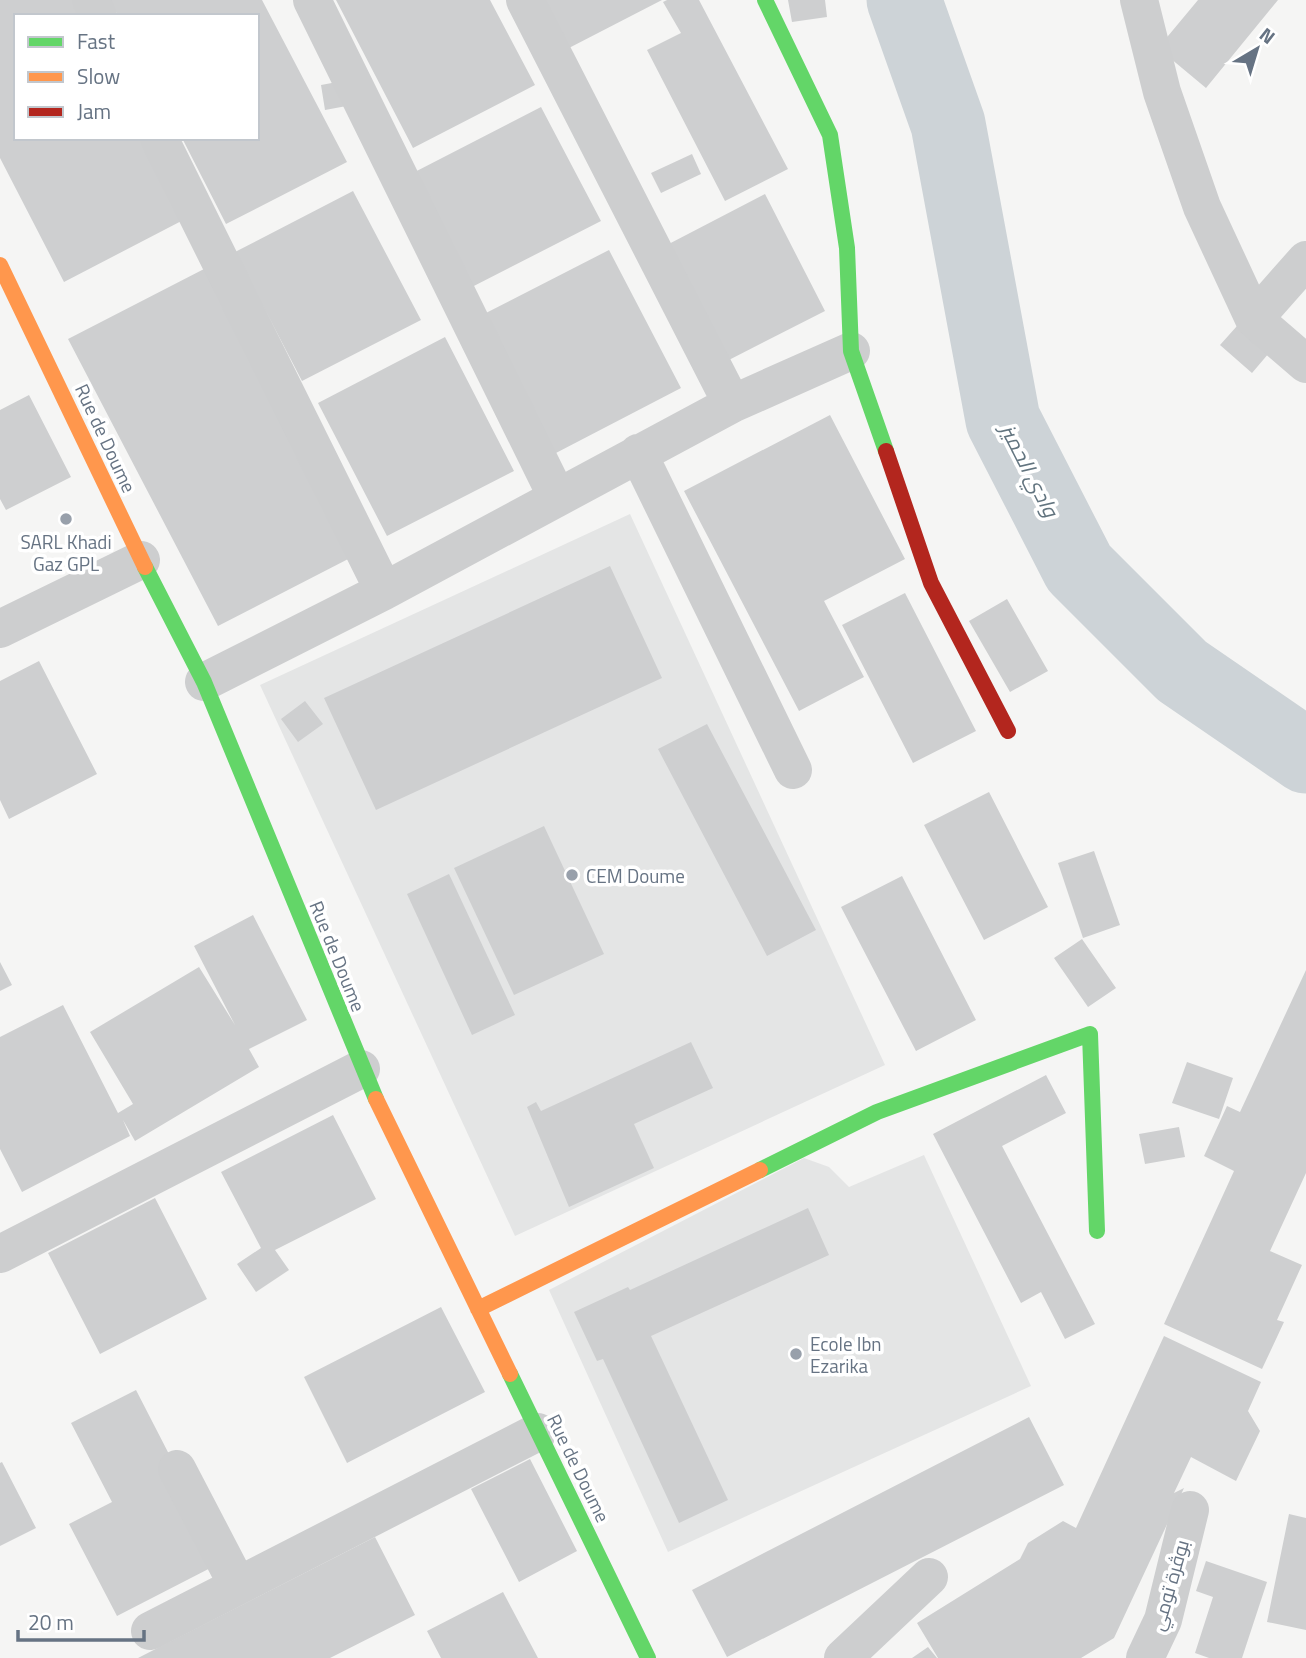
<svg xmlns="http://www.w3.org/2000/svg" width="1306" height="1658" viewBox="0 0 1306 1658" font-family="'Titillium Web',Cairo,sans-serif">
  <rect width="100%" height="100%" fill="#f5f5f4"/>
  <!-- built -->
  <path fill="#e4e5e5" d="M 630,514 L 885,1065 L 515,1236 L 260,685 Z
    M 924,1155 L 1031,1386 L 668,1552 L 549,1290 L 804,1158 L 829,1167 L 849,1187 Z"/>
  <g fill="none" stroke-linecap="round" stroke-linejoin="round">
    <!-- river -->
    <path stroke="#cdd3d7" stroke-width="75" d="M 904,0 L 948,124 L 1003,420 L 1079,568 L 1182,671 L 1306,756"/>
  </g>
  <!-- building -->
  <path fill="#cecfd0" d="M 0,0 L 78,0 L 87,16 L 16,16 L 16,138 L 150,138 L 191,216 L 64,282 L 0,158 Z
    M 110,0 L 262,0 L 347,162 L 226,224 L 182,138 L 257,138 L 257,16 L 118,16 Z
    M 336,0 L 490,0 L 535,85 L 413,148 Z
    M 541,0 L 662,0 L 567,49 Z
    M 667,0 L 699,0 L 788,169 L 725,201 L 647,50 L 681,33 L 663,2 Z
    M 788,0 L 825,0 L 827,17 L 792,22 Z
    M 1198,0 L 1278,0 L 1206,88 L 1158,48 Z
    M 348,80 L 352,105 L 325,110 L 321,85 Z
    M 541,107 L 601,221 L 466,290 L 407,176 Z
    M 692,154 L 701,174 L 661,193 L 651,173 Z
    M 353,191 L 421,320 L 302,381 L 235,252 Z
    M 765,194 L 825,311 L 723,363 L 663,247 Z
    M 609,250 L 681,388 L 554,454 L 482,315 Z
    M 204,269 L 354,556 L 218,626 L 68,339 Z
    M 1237,326 L 1269,353 L 1252,373 L 1220,345 Z
    M 445,337 L 514,471 L 387,536 L 318,403 Z
    M 29,395 L 71,477 L 6,510 L 0,499 L 0,410 Z
    M 830,415 L 905,559 L 824,601 L 864,677 L 799,711 L 684,491 Z
    M 610,566 L 662,678 L 376,810 L 324,698 Z
    M 905,593 L 976,731 L 913,763 L 842,625 Z
    M 1007,599 L 1048,671 L 1010,692 L 969,621 Z
    M 39,661 L 97,774 L 9,819 L 0,800 L 0,681 Z
    M 305,701 L 323,724 L 298,742 L 281,719 Z
    M 707,724 L 816,930 L 767,956 L 658,749 Z
    M 989,792 L 1048,907 L 984,940 L 924,825 Z
    M 544,826 L 604,954 L 514,995 L 454,868 Z
    M 1094,851 L 1120,925 L 1083,938 L 1058,863 Z
    M 449,874 L 515,1015 L 472,1035 L 407,894 Z
    M 902,876 L 976,1020 L 916,1051 L 841,907 Z
    M 253,915 L 307,1020 L 249,1049 L 259,1067 L 135,1141 L 123,1120 L 130,1136 L 22,1192 L 0,1149 L 0,1037 L 63,1005 L 118,1113 L 133,1104 L 90,1032 L 199,967 L 235,1025 L 194,946 Z
    M 1082,939 L 1116,988 L 1088,1007 L 1054,958 Z
    M 0,962 L 12,985 L 0,991 Z
    M 1306,970 L 1306,1173 L 1270,1251 L 1302,1265 L 1277,1320 L 1284,1322 L 1262,1369 L 1164,1324 L 1234,1171 L 1204,1156 L 1227,1106 L 1240,1112 Z
    M 691,1042 L 713,1088 L 634,1124 L 654,1168 L 569,1207 L 527,1107 L 536,1102 L 541,1111 Z
    M 1187,1062 L 1233,1078 L 1219,1119 L 1172,1103 Z
    M 1046,1075 L 1066,1113 L 1002,1146 L 1095,1324 L 1065,1339 L 1041,1292 L 1021,1303 L 933,1134 Z
    M 333,1115 L 376,1199 L 275,1250 L 289,1270 L 256,1292 L 237,1264 L 261,1248 L 221,1172 Z
    M 1179,1127 L 1185,1157 L 1145,1164 L 1139,1134 Z
    M 155,1198 L 207,1299 L 100,1354 L 48,1253 Z
    M 808,1208 L 829,1255 L 651,1336 L 728,1500 L 679,1523 L 603,1359 L 597,1361 L 574,1312 L 628,1287 L 630,1290 Z
    M 441,1307 L 485,1392 L 347,1463 L 304,1377 Z
    M 1164,1336 L 1261,1382 L 1248,1411 L 1260,1431 L 1236,1481 L 1191,1457 L 1174,1493 L 1184,1488 L 1114,1638 L 1081,1658 L 938,1658 L 917,1623 L 1020,1559 L 1028,1543 L 1063,1521 L 1076,1528 Z
    M 136,1390 L 224,1561 L 117,1616 L 69,1524 L 112,1502 L 71,1423 Z
    M 1029,1417 L 1064,1485 L 727,1657 L 692,1590 Z
    M 530,1459 L 577,1551 L 519,1582 L 471,1489 Z
    M 2,1462 L 36,1528 L 0,1546 L 0,1463 Z
    M 1289,1514 L 1306,1518 L 1306,1630 L 1267,1622 Z
    M 375,1537 L 415,1615 L 330,1658 L 138,1658 Z
    M 1206,1561 L 1267,1582 L 1242,1658 L 1209,1658 L 1195,1653 L 1213,1597 L 1196,1591 Z
    M 503,1592 L 538,1658 L 441,1658 L 427,1631 Z
    M 928,1647 L 937,1658 L 912,1658 Z"/>
  <g fill="none" stroke-linecap="round" stroke-linejoin="round">
    <!-- street -->
    <path stroke="#cdcecf" stroke-width="38" d="M 91,0 L 98,16
      M 312,0 L 557,497
      M 525,0 L 732,404
      M 1139,0 L 1162,92 L 1202,207 L 1254,319 L 1306,364
      M 159,138 L 384,591
      M 1254,319 L 1306,260
      M 638,453 L 793,770
      M 0,629 L 141,560
      M 204,682 L 384,591 L 732,404 L 851,351
      M 0,1254 L 361,1069
      M 177,1469 L 238,1586
      M 150,1631 L 538,1432
      M 843,1658 L 929,1577
      M 1145,1658 L 1163,1620 L 1190,1510"/>
    <!-- fast -->
    <path stroke="#63d668" stroke-width="16" d="M 765,0 L 830,135 L 847,248 L 851,351 L 886,451
      M 145,567 L 204,682 L 376,1099
      M 760,1170 L 877,1112 L 1090,1034 L 1097,1231
      M 510,1374 L 648,1658"/>
    <!-- slow -->
    <path stroke="#ff974d" stroke-width="16" d="M 0,265 L 145,567
      M 376,1099 L 510,1374
      M 478,1309 L 760,1170"/>
    <!-- jam -->
    <path stroke="#b3261e" stroke-width="16" d="M 886,451 L 931,583 L 1008,731"/>
  </g>
  <!-- markers -->
  <g fill="#98a0ab" stroke="#fff" stroke-width="2.5">
    <circle cx="66" cy="519" r="7"/>
    <circle cx="572" cy="875" r="7"/>
    <circle cx="796" cy="1354" r="7"/>
  </g>
  <g text-anchor="middle" dominant-baseline="central" stroke-width="7" stroke-linejoin="round" paint-order="stroke">
    <!-- street labels -->
    <g font-size="19" fill="#667383" stroke="#fff">
      <text transform="translate(106 438) rotate(65)">Rue de Doume</text>
      <text transform="translate(338 956) rotate(68)">Rue de Doume</text>
      <text transform="translate(579 1468) rotate(64)">Rue de Doume</text>
      <text transform="translate(1169 1585) rotate(-74)">بوڤرة تومي</text>
    </g>
    <!-- poi labels -->
    <g font-size="19" fill="#667383" stroke="#fff" text-anchor="start">
      <text x="66" y="541" text-anchor="middle">SARL Khadi<tspan x="66" dy="22">Gaz GPL</tspan></text>
      <text x="586" y="875">CEM Doume</text>
      <text x="810" y="1343">Ecole Ibn<tspan x="810" dy="22">Ezarika</tspan></text>
    </g>
    <!-- water labels -->
    <g font-size="21" font-style="italic" fill="#62747f" stroke="#fff">
      <text transform="translate(1030 470) rotate(63)">وادي الحميز</text>
    </g>
  </g>
  <!-- legend -->
  <rect x="14" y="14" width="245" height="126" fill="#ffffff" stroke="#c2c7cd" stroke-width="2"/>
  <rect x="28" y="37" width="35" height="10" fill="#63d668" stroke="#c2c7cd" stroke-width="2"/>
  <text x="77" y="49" font-size="21" fill="#667383">Fast</text>
  <rect x="28" y="72" width="35" height="10" fill="#ff974d" stroke="#c2c7cd" stroke-width="2"/>
  <text x="77" y="84" font-size="21" fill="#667383">Slow</text>
  <rect x="28" y="107" width="35" height="10" fill="#b3261e" stroke="#c2c7cd" stroke-width="2"/>
  <text x="77" y="119" font-size="21" fill="#667383">Jam</text>
  <!-- north arrow -->
  <g transform="translate(1257 49) rotate(38)" stroke="#ffffff" stroke-width="5" paint-order="stroke">
  <path d="M0-5L12 26L0 18L-12 26Z" fill="#667383"/>
  <text y="-10" font-size="19" font-weight="bold" text-anchor="middle" fill="#667383">N</text>
  </g>
  <!-- scale -->
  <path d="M18 1630v10h126v-10" fill="none" stroke="#667383" stroke-width="3.5"/>
  <text x="28" y="1630" font-size="21" fill="#667383" stroke="#ffffff" stroke-width="5" paint-order="stroke">20 m</text>
</svg>
